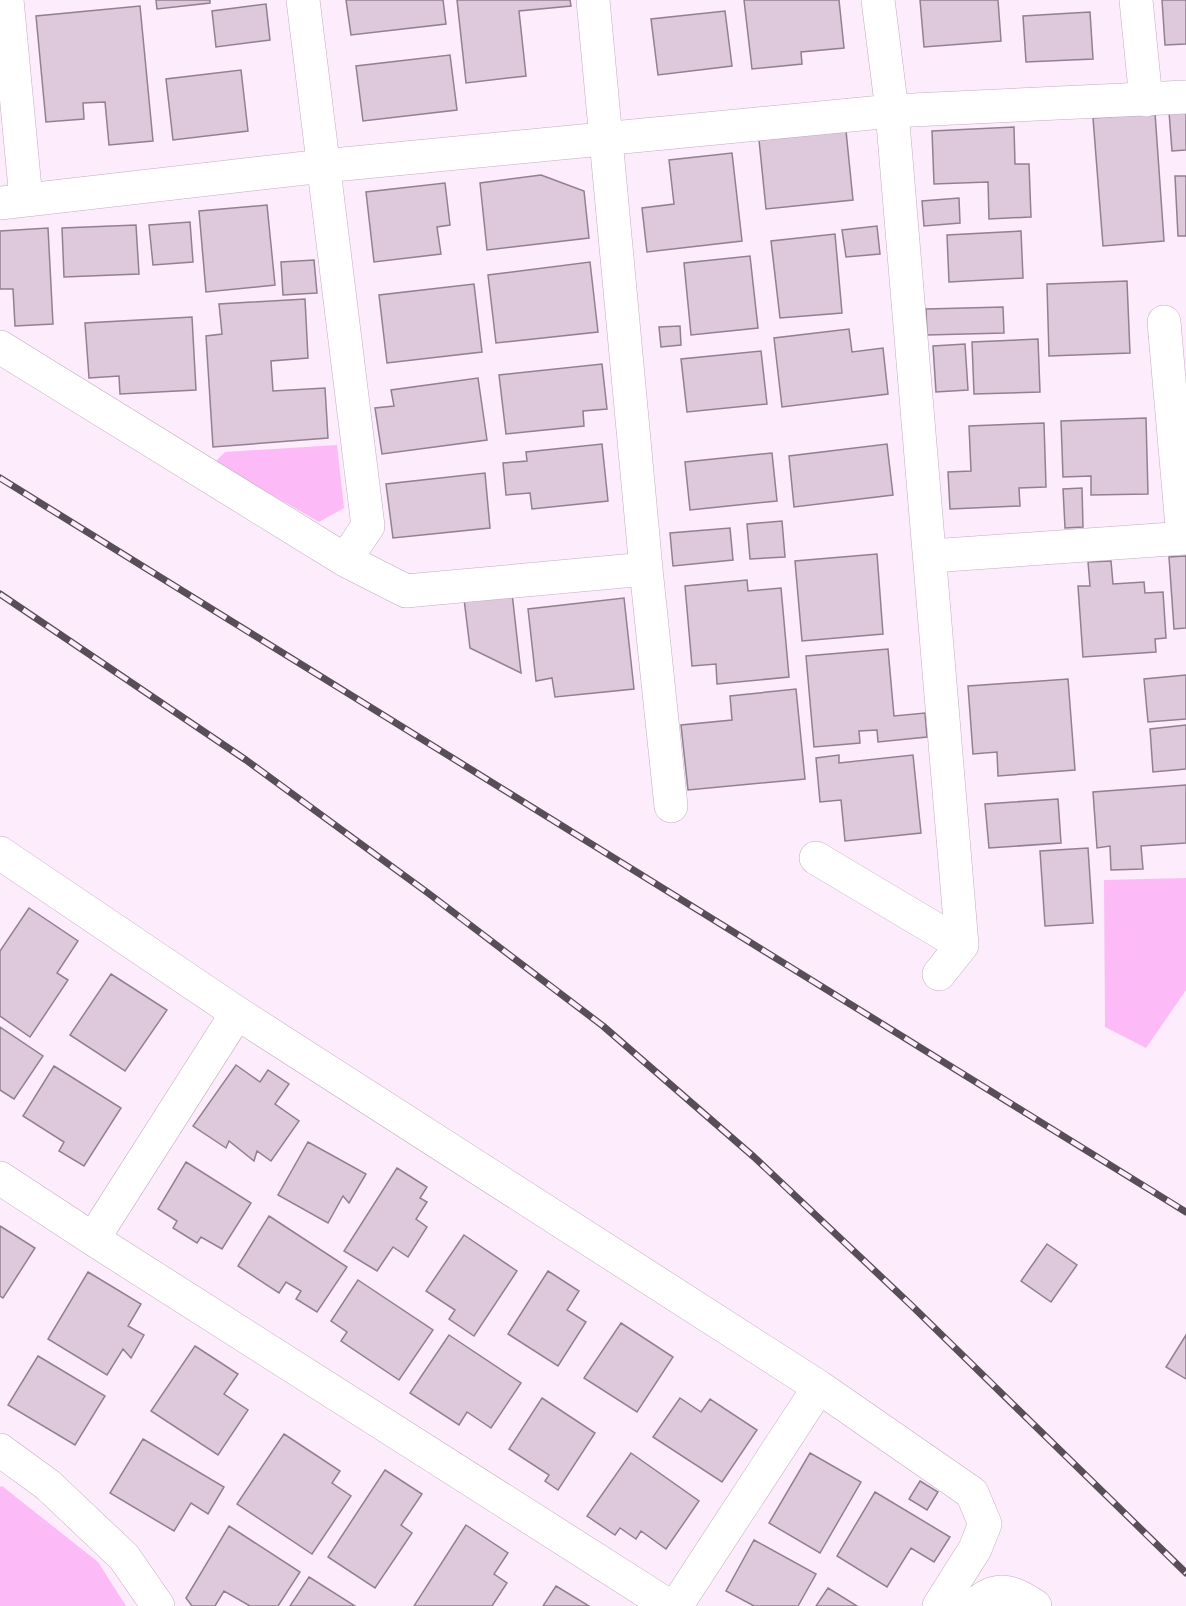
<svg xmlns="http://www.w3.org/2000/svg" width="1186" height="1606" viewBox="0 0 1186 1606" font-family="'IBM Plex Serif',serif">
  <rect width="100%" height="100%" fill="#fdecfb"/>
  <!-- green -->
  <path fill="#fcbbf7" d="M 337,445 L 344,508 L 319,522 L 215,462 L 225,452 Z
    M 1186,878 L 1186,990 L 1146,1048 L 1105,1027 L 1104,880 Z
    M 2,1486 L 98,1562 L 126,1606 L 0,1606 L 0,1487 Z"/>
  <!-- building -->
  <path fill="#dec9dc" stroke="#927f90" stroke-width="1.5" d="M 156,0 L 210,0 L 210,3 L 157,9 Z
    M 346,0 L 443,0 L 446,24 L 351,35 Z
    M 457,0 L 570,0 L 571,6 L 519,11 L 526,76 L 466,83 Z
    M 744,0 L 839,0 L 844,48 L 801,52 L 802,64 L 752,69 Z
    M 920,0 L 998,0 L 1001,41 L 924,47 Z
    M 1162,0 L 1186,0 L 1186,44 L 1165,45 Z
    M 266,4 L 270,40 L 216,47 L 212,11 Z
    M 140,6 L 153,141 L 109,145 L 105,102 L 83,103 L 84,119 L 46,122 L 36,16 Z
    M 725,11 L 732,66 L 658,75 L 651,19 Z
    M 1090,12 L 1093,59 L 1026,62 L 1023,16 Z
    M 450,55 L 457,110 L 363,121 L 356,66 Z
    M 241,70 L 248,131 L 173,140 L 166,79 Z
    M 1186,111 L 1186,150 L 1172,151 L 1169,112 Z
    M 1155,113 L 1164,241 L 1103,246 L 1093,118 Z
    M 1014,127 L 1015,164 L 1029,164 L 1031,217 L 989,219 L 988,182 L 934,184 L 932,131 Z
    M 846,131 L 853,200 L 766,209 L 759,140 Z
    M 732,153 L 742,241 L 647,252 L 642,208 L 674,204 L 669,160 Z
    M 541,175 L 584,191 L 589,238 L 487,250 L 480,183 Z
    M 1175,176 L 1186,176 L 1186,236 L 1178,236 Z
    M 445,183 L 450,225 L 437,227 L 441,254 L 374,262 L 366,192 Z
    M 959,198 L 960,223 L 924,226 L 922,201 Z
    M 267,205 L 275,285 L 206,292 L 199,211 Z
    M 190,222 L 193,262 L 153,265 L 149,225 Z
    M 136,225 L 139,274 L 64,277 L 62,228 Z
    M 877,226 L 880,254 L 846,257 L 842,230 Z
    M 48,228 L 53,324 L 15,326 L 13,289 L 0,289 L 0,231 Z
    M 1021,231 L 1023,278 L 949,282 L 947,235 Z
    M 835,234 L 842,313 L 780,318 L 771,241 Z
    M 750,256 L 758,328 L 691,335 L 684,263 Z
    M 314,260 L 317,293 L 283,295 L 281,262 Z
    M 590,262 L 598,332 L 496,343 L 488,275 Z
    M 1127,281 L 1130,353 L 1049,356 L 1047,284 Z
    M 474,284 L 482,352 L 387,363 L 379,295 Z
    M 305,299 L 308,358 L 271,361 L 273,391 L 325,388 L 328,438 L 213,447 L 206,336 L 222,334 L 219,304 Z
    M 1003,307 L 1004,333 L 927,335 L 926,309 Z
    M 192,317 L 196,390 L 120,394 L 119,376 L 89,378 L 85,323 Z
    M 680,326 L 681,345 L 661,347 L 659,327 Z
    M 849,329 L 852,352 L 883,348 L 888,394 L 782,407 L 774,338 Z
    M 1038,339 L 1040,392 L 974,394 L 972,342 Z
    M 965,344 L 968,390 L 936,392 L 933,346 Z
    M 761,351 L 767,404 L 687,412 L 681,359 Z
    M 602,364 L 607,409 L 583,411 L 584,426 L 506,434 L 499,375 Z
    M 478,378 L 487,440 L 382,454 L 375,408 L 394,406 L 391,390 Z
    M 1146,418 L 1148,494 L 1091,495 L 1091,476 L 1063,477 L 1061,421 Z
    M 1044,423 L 1046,487 L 1019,488 L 1020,506 L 950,509 L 948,472 L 971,471 L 969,426 Z
    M 602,444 L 608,501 L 532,509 L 530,493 L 506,495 L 503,463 L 527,461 L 526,452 Z
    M 887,444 L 893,495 L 794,507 L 789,456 Z
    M 772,453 L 777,501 L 690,510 L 685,462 Z
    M 485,473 L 490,528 L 393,538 L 386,484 Z
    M 1082,488 L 1083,527 L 1065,528 L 1063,489 Z
    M 782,521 L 785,557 L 750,559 L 747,524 Z
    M 730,528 L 733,560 L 673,566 L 670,533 Z
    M 877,554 L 883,634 L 802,641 L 795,561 Z
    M 1186,556 L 1186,628 L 1174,629 L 1169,557 Z
    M 1111,561 L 1113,584 L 1144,582 L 1145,593 L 1163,592 L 1166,638 L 1155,639 L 1156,652 L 1083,657 L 1078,586 L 1090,586 L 1088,562 Z
    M 747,580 L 748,591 L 781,588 L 789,677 L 717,684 L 716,664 L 692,666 L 685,586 Z
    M 512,593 L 521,673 L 470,648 L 464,599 Z
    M 624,598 L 634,689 L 555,697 L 552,678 L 536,681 L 528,609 Z
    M 888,649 L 894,716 L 925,713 L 927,737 L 878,742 L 877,730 L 859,731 L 860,743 L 814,747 L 806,656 Z
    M 1186,675 L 1186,719 L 1148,722 L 1144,679 Z
    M 1068,679 L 1075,770 L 998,776 L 997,752 L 973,754 L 968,686 Z
    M 796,689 L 805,779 L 688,790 L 681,725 L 732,720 L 730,696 Z
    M 1186,725 L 1186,769 L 1153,772 L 1150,729 Z
    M 839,755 L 839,763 L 913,755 L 921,833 L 845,841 L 841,800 L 820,802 L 816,758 Z
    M 1186,785 L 1186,843 L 1141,846 L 1143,869 L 1111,870 L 1110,846 L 1097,848 L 1093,792 Z
    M 1058,799 L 1061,843 L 989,848 L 985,804 Z
    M 1088,848 L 1093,923 L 1045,926 L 1040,851 Z
    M 29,908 L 78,941 L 57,973 L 68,980 L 30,1037 L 0,1016 L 0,951 Z
    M 111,974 L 167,1010 L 125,1071 L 70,1035 Z
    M 0,1027 L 43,1056 L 14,1099 L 0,1090 Z
    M 236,1065 L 260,1082 L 268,1070 L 289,1084 L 275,1104 L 299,1121 L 271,1161 L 257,1151 L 254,1161 L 229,1141 L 226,1148 L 193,1126 Z
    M 54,1066 L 121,1108 L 84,1166 L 59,1151 L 64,1142 L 23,1116 Z
    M 308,1142 L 366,1174 L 349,1203 L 343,1196 L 328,1223 L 278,1195 Z
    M 186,1162 L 251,1203 L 222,1249 L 201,1237 L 197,1243 L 173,1228 L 177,1221 L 158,1209 Z
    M 397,1168 L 427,1187 L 420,1198 L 427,1202 L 416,1219 L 427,1227 L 408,1257 L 393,1247 L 377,1271 L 344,1251 Z
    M 269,1216 L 347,1267 L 317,1312 L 296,1299 L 301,1291 L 286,1282 L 279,1293 L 238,1266 Z
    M 0,1226 L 35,1248 L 3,1298 L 0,1296 Z
    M 464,1235 L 517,1271 L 474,1336 L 449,1319 L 455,1310 L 426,1291 Z
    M 1047,1244 L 1077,1265 L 1051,1302 L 1021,1281 Z
    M 548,1271 L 579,1291 L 567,1310 L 586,1322 L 558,1366 L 508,1334 Z
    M 88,1272 L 141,1304 L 128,1326 L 144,1335 L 131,1358 L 123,1349 L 107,1375 L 48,1339 Z
    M 358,1280 L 433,1330 L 399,1380 L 341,1341 L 347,1332 L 331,1321 Z
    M 621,1323 L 673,1357 L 637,1412 L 584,1378 Z
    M 449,1335 L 521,1383 L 491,1428 L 467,1412 L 459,1425 L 410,1393 Z
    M 1186,1335 L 1186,1379 L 1166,1367 Z
    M 195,1346 L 238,1374 L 224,1394 L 248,1410 L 218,1455 L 151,1411 Z
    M 38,1356 L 105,1396 L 75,1445 L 8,1405 Z
    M 542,1398 L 595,1433 L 558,1490 L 545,1481 L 549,1475 L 509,1449 Z
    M 680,1398 L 701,1412 L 710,1399 L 757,1430 L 722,1482 L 653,1437 Z
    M 284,1434 L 340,1471 L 332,1483 L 351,1496 L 312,1554 L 237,1504 Z
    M 143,1439 L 224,1487 L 208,1514 L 191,1503 L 174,1531 L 110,1493 Z
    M 631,1453 L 699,1501 L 666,1549 L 641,1531 L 636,1539 L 620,1528 L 615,1535 L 587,1516 Z
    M 810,1453 L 861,1482 L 820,1553 L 769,1523 Z
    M 385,1470 L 422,1494 L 401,1525 L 412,1533 L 375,1588 L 328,1557 Z
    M 920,1481 L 938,1492 L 927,1510 L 909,1499 Z
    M 875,1492 L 950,1537 L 934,1562 L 911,1548 L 887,1587 L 837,1556 Z
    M 466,1525 L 508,1553 L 494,1574 L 507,1583 L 492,1606 L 414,1606 Z
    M 229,1526 L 300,1572 L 278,1606 L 250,1606 L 224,1591 L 215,1606 L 192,1606 L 186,1598 Z
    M 754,1540 L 816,1574 L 798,1606 L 754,1606 L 726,1591 Z
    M 309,1577 L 355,1606 L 290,1606 Z
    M 556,1586 L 589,1606 L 543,1606 Z
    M 828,1588 L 857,1606 L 816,1606 Z"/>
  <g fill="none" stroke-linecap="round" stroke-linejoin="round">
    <!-- minor casing -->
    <g stroke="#c1adbf" stroke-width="34">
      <path id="minor" d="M 7,0 L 26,199
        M 303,0 L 368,526 L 345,560
        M 593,0 L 646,569 L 671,806
        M 878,0 L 892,111 L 962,945 L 939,974
        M 1136,0 L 1146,100
        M 0,203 L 323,166 L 892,111 L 1186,97
        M 1164,322 L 1183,538
        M 0,347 L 345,560 L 406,591 L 646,569
        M 931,556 L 1186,538
        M 0,853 L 237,1013 L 819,1387 L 972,1493 L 985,1524 L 975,1549 L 939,1606
        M 816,858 L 962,945
        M 0,1178 L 93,1239 L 669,1606
        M 93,1239 L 237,1013
        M 0,1450 L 48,1485 L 124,1557 L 158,1606
        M 676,1606 L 819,1387
        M 974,1606 C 996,1585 1012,1590 1035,1606"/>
    </g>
    <!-- minor -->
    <use href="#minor" stroke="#fff" stroke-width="33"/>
    <!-- rail casing -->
    <g stroke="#584e57" stroke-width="7">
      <path id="rail" d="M 0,478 L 1186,1212
        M 0,594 L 246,760 L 428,893 L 603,1026 L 754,1157 L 911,1305 L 1186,1573"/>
    </g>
    <!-- rail -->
    <use href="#rail" stroke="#fdecfb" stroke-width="4.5" stroke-dasharray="14" stroke-linecap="butt"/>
  </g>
</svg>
